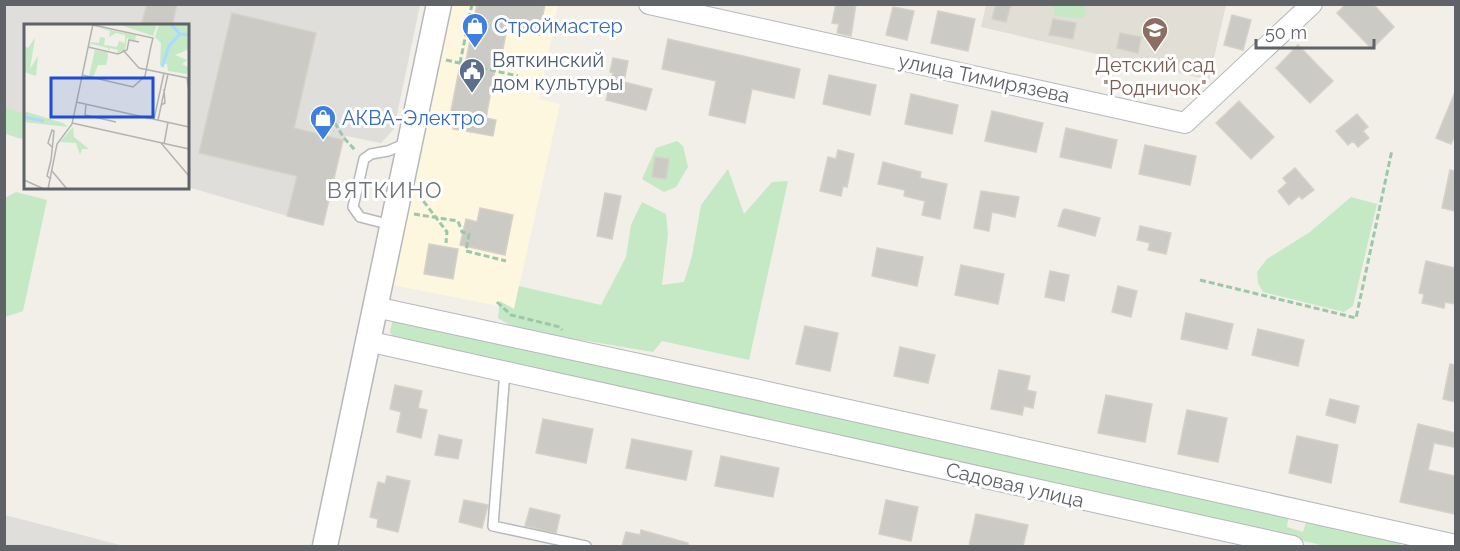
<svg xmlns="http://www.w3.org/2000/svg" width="1460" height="551" viewBox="0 0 1460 551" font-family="Raleway,sans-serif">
  <rect width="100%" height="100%" fill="#f1efe8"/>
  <!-- commercial -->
  <path fill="#fef7e0" d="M 446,5 L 558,5 L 539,99 L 560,104 L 514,309 L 388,284 Z"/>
  <!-- industrial -->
  <path fill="#e0deda" d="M 4,5 L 420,5 L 394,129 L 381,143 L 346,136 L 343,140 L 329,136 L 330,129 L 321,127 L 319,135 L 307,132 L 287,216 L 188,187 L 188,26 L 26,26 L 25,140 L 5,134 Z
    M 4,515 L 5,515 L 124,546 L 5,546 Z"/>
  <!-- education -->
  <path fill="#e1ded6" d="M 986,5 L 1226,5 L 1209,80 L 981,27 Z"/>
  <!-- green -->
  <path fill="#c5e8c5" d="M 1053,5 L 1083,5 L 1086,9 L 1084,18 L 1055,16 Z
    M 5,107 L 25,114 L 25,138 L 18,138 L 5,132 Z
    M 677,141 L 683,146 L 688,167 L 676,187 L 664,192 L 642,179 L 656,148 Z
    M 728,169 L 744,214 L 772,182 L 788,181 L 749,360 L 662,341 L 653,352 L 516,329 L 498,318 L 500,301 L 514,309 L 519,286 L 601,305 L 626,257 L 631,225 L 642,202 L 666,214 L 668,234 L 662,285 L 684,282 L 692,256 L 701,205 Z
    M 16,192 L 47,200 L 23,311 L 5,317 L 5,198 Z
    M 1351,197 L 1377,204 L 1353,306 L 1344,312 L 1263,292 L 1258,283 L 1257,272 L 1267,259 L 1310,232 Z
    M 393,319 L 1164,484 L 1168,491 L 1200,499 L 1207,495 L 1289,513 L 1287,527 L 1303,532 L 1307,519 L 1402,539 L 1400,546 L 1326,546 L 394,340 L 390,332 Z"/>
  <!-- building -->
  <path fill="#cccac5" stroke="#d6d1c6" stroke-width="1.5" d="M 147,4 L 177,4 L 172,26 L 141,26 Z
    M 477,4 L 545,4 L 539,35 L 507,28 L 501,59 L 497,58 L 486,118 L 496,120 L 493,136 L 453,129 L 456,112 L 451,111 L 459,70 L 464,71 Z
    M 836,4 L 856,4 L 851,36 L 837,33 L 839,24 L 832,23 Z
    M 996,4 L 1011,4 L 1006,22 L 992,19 Z
    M 1346,4 L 1373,4 L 1394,27 L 1372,49 L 1337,13 Z
    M 893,7 L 914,11 L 907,40 L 886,35 Z
    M 938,11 L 975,19 L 968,51 L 931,43 Z
    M 232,13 L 316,33 L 294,128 L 343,140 L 323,225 L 287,216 L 297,176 L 199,153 Z
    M 1232,15 L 1251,20 L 1243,50 L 1224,45 Z
    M 1053,19 L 1076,23 L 1073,39 L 1049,35 Z
    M 1120,33 L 1141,37 L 1138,53 L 1117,48 Z
    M 668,39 L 800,69 L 794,98 L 752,89 L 745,123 L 709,115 L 716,81 L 662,69 Z
    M 1298,45 L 1333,81 L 1310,103 L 1276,68 Z
    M 613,58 L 628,61 L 624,82 L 652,89 L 646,110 L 606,100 L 613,73 L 610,72 Z
    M 829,75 L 876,85 L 870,115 L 823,104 Z
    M 1455,92 L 1455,135 L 1451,144 L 1436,138 Z
    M 911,94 L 958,105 L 952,134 L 905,124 Z
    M 1239,101 L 1274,137 L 1251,159 L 1216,123 Z
    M 992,111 L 1043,123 L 1036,152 L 985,141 Z
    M 1357,114 L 1368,127 L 1363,131 L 1369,138 L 1358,147 L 1353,141 L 1348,145 L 1336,131 Z
    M 1066,128 L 1117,140 L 1111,168 L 1060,157 Z
    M 1145,145 L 1196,156 L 1190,185 L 1139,174 Z
    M 838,150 L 854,154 L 847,187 L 843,186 L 841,196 L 820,191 L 828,157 L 836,159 Z
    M 655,157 L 669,159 L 666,179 L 652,177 Z
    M 883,162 L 921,172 L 920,178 L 947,184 L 940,219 L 922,215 L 925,201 L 904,196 L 905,190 L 878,184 Z
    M 1295,168 L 1314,190 L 1302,199 L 1299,196 L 1289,205 L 1278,191 L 1287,183 L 1283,178 Z
    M 1450,170 L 1455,171 L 1455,211 L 1442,208 Z
    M 981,191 L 1019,197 L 1015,217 L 992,212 L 989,231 L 974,228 Z
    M 605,193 L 621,196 L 612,239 L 597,236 Z
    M 480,208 L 513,215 L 505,255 L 460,245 L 466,219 L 477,222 Z
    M 1065,209 L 1100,218 L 1095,236 L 1058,226 L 1063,210 Z
    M 1140,226 L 1171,233 L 1166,254 L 1148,250 L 1150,243 L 1137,240 Z
    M 429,244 L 458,249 L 453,279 L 424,274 Z
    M 877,248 L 923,257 L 917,286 L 872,276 Z
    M 1426,261 L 1455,268 L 1455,304 L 1445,302 L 1444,308 L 1422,303 L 1424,294 L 1419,293 Z
    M 961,265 L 1004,274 L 998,304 L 955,295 Z
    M 1050,271 L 1069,275 L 1064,301 L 1045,297 Z
    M 1118,286 L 1137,291 L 1131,317 L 1112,312 Z
    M 1186,313 L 1233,324 L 1227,349 L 1181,339 Z
    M 805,326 L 838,333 L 830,371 L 796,364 Z
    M 1258,329 L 1304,340 L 1298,366 L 1252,355 Z
    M 900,347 L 935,355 L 928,383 L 894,376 Z
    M 1450,364 L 1455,365 L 1455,402 L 1443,399 Z
    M 999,370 L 1030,376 L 1027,390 L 1036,392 L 1033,408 L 1024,406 L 1022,415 L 991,409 Z
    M 395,385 L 422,391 L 418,408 L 427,410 L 421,438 L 397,432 L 401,412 L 390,409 Z
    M 1106,395 L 1152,404 L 1145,442 L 1098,433 Z
    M 1330,399 L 1359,406 L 1355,423 L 1326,415 Z
    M 1187,410 L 1227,418 L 1218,462 L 1178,454 Z
    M 543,419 L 593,429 L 586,463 L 536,453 Z
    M 1418,424 L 1455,433 L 1454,447 L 1434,443 L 1428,470 L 1455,476 L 1455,514 L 1400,502 Z
    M 439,435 L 462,440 L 458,459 L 435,455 Z
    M 1297,436 L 1338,445 L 1331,483 L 1289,473 Z
    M 632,439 L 692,451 L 686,480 L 626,468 Z
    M 721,456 L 779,468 L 773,497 L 715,486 Z
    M 387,476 L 410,481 L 398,532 L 377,527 L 378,519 L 370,517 L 378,482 L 385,484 Z
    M 464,500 L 488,505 L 482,528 L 459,522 Z
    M 886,500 L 918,507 L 911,541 L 879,534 Z
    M 530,508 L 560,515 L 556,533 L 525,526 Z
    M 976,514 L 1028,525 L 1023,546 L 969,546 Z
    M 641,530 L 688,543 L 688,546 L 622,546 L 626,532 L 640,535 Z"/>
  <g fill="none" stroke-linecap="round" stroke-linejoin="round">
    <!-- service casing -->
    <g stroke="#b5b8bc" stroke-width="12">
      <path id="service" d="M 391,225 L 360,217 L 353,207 L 364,159 L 371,154 L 388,151 L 407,143
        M 505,371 L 493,526 L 586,546"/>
    </g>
    <!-- minor casing -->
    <g stroke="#b5b8bc" stroke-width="22">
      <path id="minor" d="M 649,4 L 1185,123 L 1312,4
        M 375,307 L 750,388 L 1456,545
        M 367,341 L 1293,546"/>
    </g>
    <!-- tertiary casing -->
    <g stroke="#b5b8bc" stroke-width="27">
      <path id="tertiary" d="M 325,546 L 439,4"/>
    </g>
    <!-- path -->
    <path stroke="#9cc7a9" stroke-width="3" stroke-dasharray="6 3" stroke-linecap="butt" d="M 446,60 L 518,76
      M 460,63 L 472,4
      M 330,115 L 344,138 L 355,150
      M 418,194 L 447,232 L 446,243
      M 414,214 L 458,221 L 462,232 L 469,234 L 466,251 L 506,261
      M 1200,280 L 1356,318 L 1392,150
      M 497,302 L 511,315 L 560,327 L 562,330"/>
    <!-- service -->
    <use href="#service" stroke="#fff" stroke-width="9"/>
    <!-- minor -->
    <use href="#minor" stroke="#fff" stroke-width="20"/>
    <!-- tertiary -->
    <use href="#tertiary" stroke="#fff" stroke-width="24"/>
  </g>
  <!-- icons -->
  <defs>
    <g id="shop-pin" transform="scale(1.35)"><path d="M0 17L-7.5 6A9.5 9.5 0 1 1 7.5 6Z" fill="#3f7fe0" stroke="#fff"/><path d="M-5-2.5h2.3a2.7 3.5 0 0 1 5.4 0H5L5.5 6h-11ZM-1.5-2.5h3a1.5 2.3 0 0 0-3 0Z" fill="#fff"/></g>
    <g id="school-pin" transform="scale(1.35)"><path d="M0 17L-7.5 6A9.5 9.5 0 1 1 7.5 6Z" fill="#8d6e63" stroke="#fff"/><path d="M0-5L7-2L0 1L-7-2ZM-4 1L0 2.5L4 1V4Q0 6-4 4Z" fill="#fff"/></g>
    <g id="civic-pin" transform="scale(1.35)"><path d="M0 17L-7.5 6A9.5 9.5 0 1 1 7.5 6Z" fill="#5c6f8a" stroke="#fff"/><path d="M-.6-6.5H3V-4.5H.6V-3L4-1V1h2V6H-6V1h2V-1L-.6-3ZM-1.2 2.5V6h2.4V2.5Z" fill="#fff"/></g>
  </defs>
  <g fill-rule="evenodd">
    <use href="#shop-pin" x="475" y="26"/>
    <use href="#school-pin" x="1155" y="30"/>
    <use href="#civic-pin" x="472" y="71"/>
    <use href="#shop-pin" x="323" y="118"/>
  </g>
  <g text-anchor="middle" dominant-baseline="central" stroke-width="6" stroke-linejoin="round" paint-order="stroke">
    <!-- shop labels -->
    <g font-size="20" fill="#366cbe" stroke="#fff" text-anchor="start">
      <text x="494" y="26">Строймастер</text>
      <text x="342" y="118">АКВА-Электро</text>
    </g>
    <!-- service labels -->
    <g font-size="20" fill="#4e5e75" stroke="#fff" text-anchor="start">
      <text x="492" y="60">Вяткинский<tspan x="492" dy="23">дом культуры</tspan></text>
    </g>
    <!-- education labels -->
    <g font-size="20" fill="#785e54" stroke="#fff">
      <text x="1155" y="65">Детский сад<tspan x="1155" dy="23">"Родничок"</tspan></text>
    </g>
    <!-- street labels -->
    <g font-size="20" fill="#5f6368" stroke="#fff">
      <text transform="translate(984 78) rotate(12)">улица Тимирязева</text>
      <text transform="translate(1015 485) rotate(13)">Садовая улица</text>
    </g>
    <!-- quarter labels -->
    <g font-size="22" letter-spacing="1.5" fill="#70757a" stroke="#fff">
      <text x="385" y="190">ВЯТКИНО</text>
    </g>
  </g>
  <!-- overview -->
  <g transform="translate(24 24)">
    <rect width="165" height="165" fill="#f1efe8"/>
    <path d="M 94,0 L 133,0 L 129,12 ZM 135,0 L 165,0 L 165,25 L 151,31 L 163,36 L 158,40 L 164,43 L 163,50 L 144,47 L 143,40 L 136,41 L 137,19 L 131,13 ZM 76,4 L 112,11 L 111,17 L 103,14 L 101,26 L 93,29 L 94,26 L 86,24 L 85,28 L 84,24 L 68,20 L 66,23 L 67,18 L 75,19 L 76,13 L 81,14 L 80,21 L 93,23 L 95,17 L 101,19 L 101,11 L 92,9 L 85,13 L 86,7 ZM 11,14 L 6,45 L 14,32 L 12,52 L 0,48 L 0,22 L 4,24 ZM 71,26 L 83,28 L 84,32 L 82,41 L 74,41 L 69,53 L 65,52 ZM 0,87 L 39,99 L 44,103 L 0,98 ZM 49,103 L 50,113 L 65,125 L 58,125 L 56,131 L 52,119 L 36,118 Z" fill="#c5e8c5"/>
    <path fill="none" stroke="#aadaff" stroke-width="3" d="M 147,0 L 156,10 L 165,11M 138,43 L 145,22 L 156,10M 0,93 L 20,97"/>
    <path fill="none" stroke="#b3b3b1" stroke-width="1.5" d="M 64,23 L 94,30 L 103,26 L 105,16 L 115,18M 99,26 L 115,44 L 163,54 L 165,68M 58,51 L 109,63 L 121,52 L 127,22 L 129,14 L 69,1M 52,78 L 165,103M 62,80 L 61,91 L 92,98M 137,81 L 141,79 L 140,65M 130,95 L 140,49M 134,96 L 144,50M 48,99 L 165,125M 137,119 L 165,152M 140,120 L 144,98M 28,147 L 43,165M 27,155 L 23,152 L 27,136 L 30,107 L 28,106 L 24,119 L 28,123M 0,156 L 20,165M 24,165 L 33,120 L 48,100 L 69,0"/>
    <path fill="#1d4ed8" fill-opacity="0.15" stroke="#1d4ed8" stroke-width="3" d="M 27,54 L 129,54 L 129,93 L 27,93 Z"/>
    <rect width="165" height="165" fill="none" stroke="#5f6368" stroke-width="3"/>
  </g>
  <!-- border -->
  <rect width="1460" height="551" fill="none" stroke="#5f6368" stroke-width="12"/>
  <!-- scale -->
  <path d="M1256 39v9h118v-9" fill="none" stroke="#5f6368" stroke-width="3"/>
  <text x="1265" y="39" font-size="18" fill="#5f6368" stroke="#ffffff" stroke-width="4.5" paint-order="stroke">50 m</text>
</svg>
